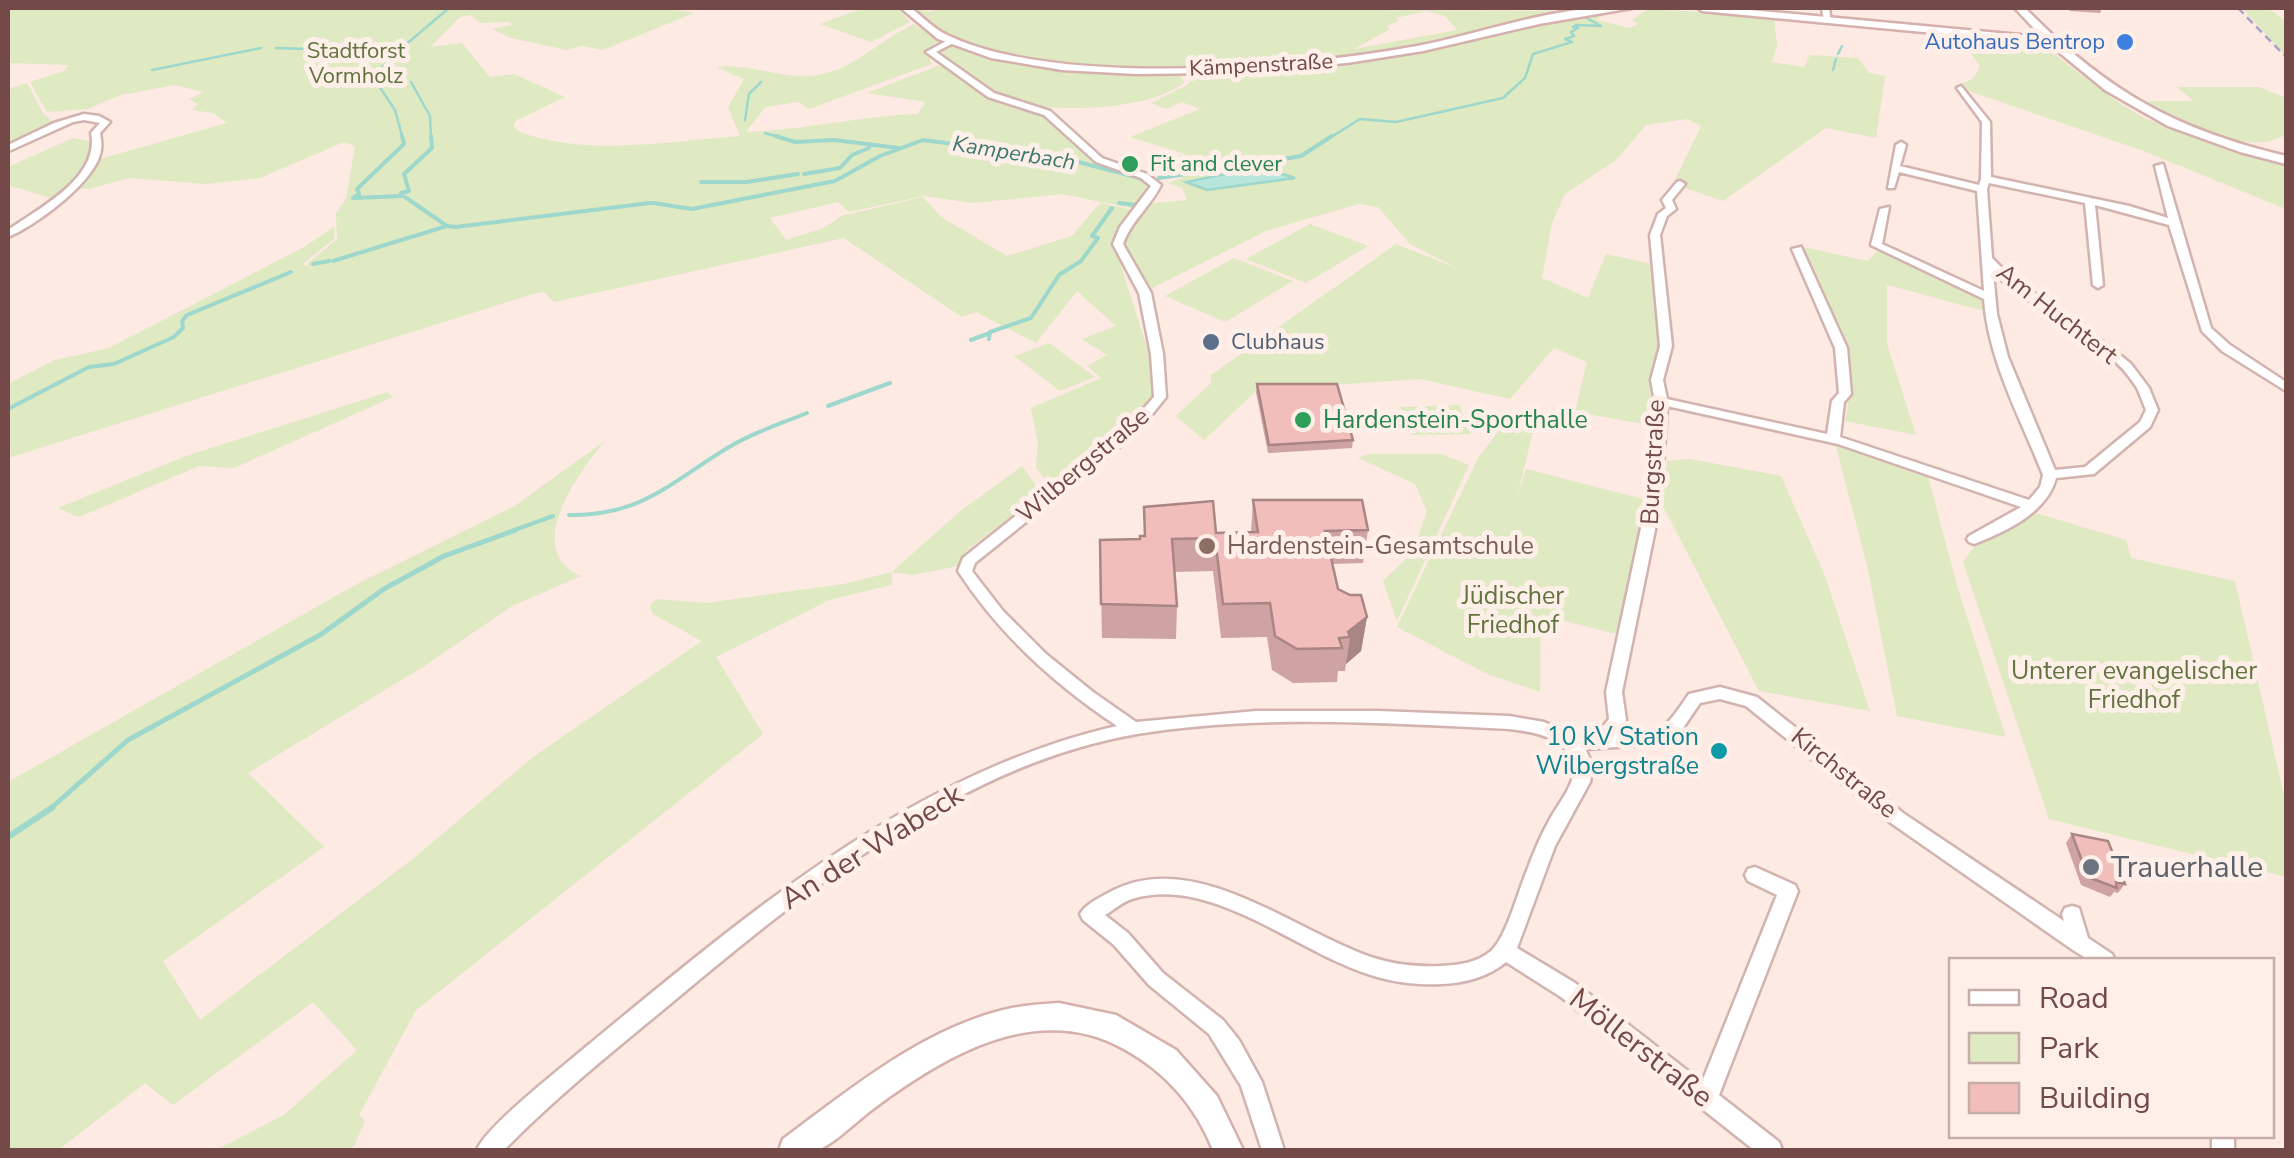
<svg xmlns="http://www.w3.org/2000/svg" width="2294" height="1158" viewBox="0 0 2294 1158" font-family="'Nunito Sans',sans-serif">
  <rect width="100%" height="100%" fill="#fceae3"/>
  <!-- green -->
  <path fill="#dfe9c2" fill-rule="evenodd" d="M 8,8 L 665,8 L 694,13 L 603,50 L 582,46 L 567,50 L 511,38 L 492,29 L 513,25 L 508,22 L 480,23 L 471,15 L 460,17 L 430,47 L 462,43 L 490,77 L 514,74 L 565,97 L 517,120 L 513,126 L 520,132 C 587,157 671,141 740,136 L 728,107 L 744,79 L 716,67 C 748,63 778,78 810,76 C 850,74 879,40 914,24 L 939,41 L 926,50 L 932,64 L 809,109 L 799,102 L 765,107 L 746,132 C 804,130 860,116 917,114 L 926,102 L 867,93 L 940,65 L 989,96 L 1046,115 L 1092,160 L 1154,185 L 1135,209 L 1062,194 L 973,203 L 924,196 L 849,212 L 838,202 L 770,218 L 786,240 L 824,228 L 841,216 L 923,197 L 941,217 L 1007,256 L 1072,236 L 1100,203 L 1132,210 L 1117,228 L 1114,244 L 1149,354 L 1155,397 L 1132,425 L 1057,484 L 1044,478 L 1036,468 L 1038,442 L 1031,408 L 1101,378 L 1087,366 L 1107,355 L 1082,339 L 1116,326 L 1077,291 L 1036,343 L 976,312 L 962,317 L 844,238 L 554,302 L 544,292 L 533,294 L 8,458 L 8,384 L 55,360 L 109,348 L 306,246 L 335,226 L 334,239 L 303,264 L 315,270 L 307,264 L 337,239 L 336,213 L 346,199 L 355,146 L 344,142 L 260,178 L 205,184 L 129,178 L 89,189 L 73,188 L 93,161 L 227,123 L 213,113 L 192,110 L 198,104 L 189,99 L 204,92 L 174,85 L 117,96 L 150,82 L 88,109 L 47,112 L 30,82 L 64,71 L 69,65 L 8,63 Z
    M 863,8 L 898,8 L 910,22 L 871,42 L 820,24 Z
    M 914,8 L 931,12 L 938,8 L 1571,11 C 1519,20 1468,37 1416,46 C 1310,65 986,97 914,8 ZM 1425,11 L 1445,16 L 1457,30 L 1354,49 L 1390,29 L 1387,26 L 1399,21 L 1396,18 Z
    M 2242,8 L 2268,8 L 2286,21 L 2286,57 Z
    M 1648,9 L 1774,16 L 1777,46 L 1772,62 L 1804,67 L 1810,55 L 1858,58 L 1869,73 L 1885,76 L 1876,138 L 1826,128 L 1723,201 L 1673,184 L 1701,126 L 1687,119 L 1646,125 L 1616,160 L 1565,194 L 1552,223 L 1542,278 L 1588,298 L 1606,254 L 1656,265 L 1663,346 L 1655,426 L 1575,412 L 1587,362 L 1554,348 L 1510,399 L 1420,379 L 1257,390 L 1204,440 L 1176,416 L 1211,383 L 1211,375 L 1396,244 L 1457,268 L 1410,244 L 1378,207 L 1359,204 L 1268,230 L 1148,290 L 1120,244 L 1144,204 L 1187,200 L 1182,188 L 1168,183 L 1186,176 L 1165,159 L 1185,154 L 1130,137 L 1200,109 L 1182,102 L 1166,109 L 1151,103 L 1189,84 L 1190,73 C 1265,69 1340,66 1414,53 C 1480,41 1545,22 1611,10 L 1596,20 L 1630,28 L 1637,24 L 1632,20 Z
    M 1958,34 L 2037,41 L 2116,101 L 2146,119 L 2286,165 L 2286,209 L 2141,150 L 1963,89 L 1963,83 L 1973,79 L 1980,66 Z
    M 949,45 C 1023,71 1102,69 1180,73 L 1184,83 C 1147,112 1041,115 998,96 C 975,85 954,66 934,52 Z
    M 27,83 L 43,113 L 55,124 L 8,147 L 8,89 Z
    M 2177,87 L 2259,87 L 2286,98 L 2286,134 C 2253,159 2169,123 2139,101 L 2194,101 Z
    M 73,138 L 92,142 L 94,152 C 83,171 71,186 53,199 L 8,185 L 8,167 Z
    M 1310,224 L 1368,246 L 1306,283 L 1246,259 Z
    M 1798,246 L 1868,261 L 1879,249 L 1981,297 L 1985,311 L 1887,285 L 1887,344 L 1916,435 L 1845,421 C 1861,351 1827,307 1798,246 Z
    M 1234,258 L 1293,281 L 1225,322 L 1165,296 Z
    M 1049,343 L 1095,377 L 1060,391 L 1014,356 Z
    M 388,392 L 393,397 L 234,468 L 199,466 L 79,517 L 58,508 L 186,456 Z
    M 1459,405 L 1471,434 L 1411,435 L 1400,407 Z
    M 1503,425 L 1533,432 L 1517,496 L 1526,469 L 1647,500 L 1616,634 L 1541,615 L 1540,692 L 1487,674 L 1397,627 L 1478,458 Z
    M 605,441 C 579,471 521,551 581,576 L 512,606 L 426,665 L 248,773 L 324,847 L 163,961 L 200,1020 L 414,858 L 533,757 L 702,641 L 653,614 L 650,605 L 657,599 L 706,603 L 844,584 L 892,572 L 958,513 L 1022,466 L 1041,493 L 966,551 L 959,566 L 912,575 L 892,572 L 892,585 L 829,600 L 716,657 L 763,734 L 416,1010 L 359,1115 L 365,1121 L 354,1146 L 344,1150 L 216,1150 L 284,1115 L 357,1050 L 313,1002 L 173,1105 L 145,1083 L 58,1150 L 8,1150 L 8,782 L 355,585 L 516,505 Z
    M 1835,443 L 1927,472 L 1957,586 L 2006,737 L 1897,716 L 1867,565 Z
    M 1369,454 L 1441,454 L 1469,465 L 1397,621 L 1383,581 L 1413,552 L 1427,511 L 1415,484 L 1358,458 Z
    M 1690,459 L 1781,476 L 1825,576 L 1870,711 L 1759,691 L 1662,504 L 1667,461 Z
    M 2036,513 L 2126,540 L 2131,558 L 2235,581 L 2286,804 L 2286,877 L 2049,819 L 1963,562 L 1975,546 Z"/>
  <!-- water -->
  <path fill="#b8e5dc" stroke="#9ed7cc" stroke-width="2.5" d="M 1260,167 L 1295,178 L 1207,190 L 1186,182 Z"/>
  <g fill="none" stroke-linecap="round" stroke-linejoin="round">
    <!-- stream-far3 -->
    <path stroke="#9ed7cc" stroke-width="2.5" d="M 276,48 L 397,52 L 449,8
      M 1838,54 L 1842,46
      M 393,58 L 381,68 L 377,83 L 395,110 L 403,139
      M 152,70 L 261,48
      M 1833,70 L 1836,59
      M 411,82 L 430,116 L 431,139
      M 745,120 L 749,94 L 761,82
      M 765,133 L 785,139
      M 1328,139 L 1360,119 L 1396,122 L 1503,98 L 1525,78 L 1533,54 L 1572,42 L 1565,39 L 1574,36 L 1571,32 L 1578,28 L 1573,27 L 1576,25 L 1601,26 L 1588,19"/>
    <!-- stream-far2 -->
    <path stroke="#9ed7cc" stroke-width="4" d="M 402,136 L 404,144 L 357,189 L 359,194 L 353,198 L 402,196
      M 776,136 L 795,142 L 834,140 L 899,148
      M 1273,161 L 1301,156 L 1332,136
      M 804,174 L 840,168 L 852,155 L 869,148
      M 1159,178 L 1264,163
      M 701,182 L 747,182 L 798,174
      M 401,193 L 409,191 L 404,174 L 432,148 L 431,136
      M 405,197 L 447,226 L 456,227 L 650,203
      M 653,203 L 692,209 L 835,181 L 880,156 L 923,140 L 1067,159 L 1147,180
      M 1119,203 L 1135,205 L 1143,200
      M 333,261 L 447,226
      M 313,264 L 329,261
      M 989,339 L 990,332 L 1031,318 L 1059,275 L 1081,261 L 1098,238 L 1092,236 L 1112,208
      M 971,340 L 990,333
      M 828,406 L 890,383
      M 8,409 L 89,367 L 114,364 L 174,337 L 183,328 L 182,321 L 187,315 L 291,272
      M 569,515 C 642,516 671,482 729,447 C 754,432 780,424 807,413
      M 509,532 L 553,516"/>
    <!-- stream-far1 -->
    <path stroke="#9ed7cc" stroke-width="5" d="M 50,809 L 128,740 L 320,635 L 384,589 L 444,556 L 516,530"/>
    <!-- stream -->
    <path stroke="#9ed7cc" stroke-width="6" d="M 8,837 L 53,807"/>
    <!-- street casing -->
    <g stroke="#d2b3af" stroke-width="5">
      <path id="street" d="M 1822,8 L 1829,8 L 1831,22 L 1824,20 Z
        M 950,39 L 957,41 L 936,52 L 994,93 L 1050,111 L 1102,158 L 1147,174 L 1161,185 C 1150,207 1131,221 1123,244 L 1151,293 L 1163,354 L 1166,397 L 1138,432 L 975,563 L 972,571 L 1003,611 L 1046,654 L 1093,692 L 1136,722 L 1256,711 L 1378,711 L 1509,716 L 1544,722 L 1574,736 L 1596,735 L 1609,719 L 1606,692 L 1647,500 L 1655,401 L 1651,380 L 1660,346 L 1650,235 L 1658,214 L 1666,208 L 1662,200 L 1677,182 L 1680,181 L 1685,184 L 1672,200 L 1676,209 L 1667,216 L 1660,235 L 1672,346 L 1663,380 L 1667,399 L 1827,434 L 1832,401 L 1839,393 L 1835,348 L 1792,249 L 1801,247 L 1847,348 L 1851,394 L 1844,402 L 1840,437 L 2029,500 L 2040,487 L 2043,475 C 2021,419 1988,360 1984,299 L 1871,245 L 1880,209 L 1889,207 L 1882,244 L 1984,291 L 1977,191 L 1899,172 L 1894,188 L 1888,188 L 1896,145 L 1901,142 L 1906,145 L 1900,166 L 1979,185 L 1981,179 L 1982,122 L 1957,88 L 1961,86 L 1990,122 L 1991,177 L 2129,206 L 2168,218 L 2155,166 L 2163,164 L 2211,328 L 2230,345 L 2286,382 L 2286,391 L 2222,351 L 2202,331 L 2169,225 L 2095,205 L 2103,285 L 2098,288 L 2093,285 L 2085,203 L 1989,183 L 1987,189 L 1992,258 L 2010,276 L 2109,346 L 2131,364 L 2149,388 L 2158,410 L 2150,427 L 2094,474 L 2056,478 C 2047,513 2005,532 1974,544 L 1969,542 L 1967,539 L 1969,536 L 2021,507 L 1838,444 L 1667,406 L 1661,500 L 1622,692 L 1626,720 L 1616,734 C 1664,732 1662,733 1689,694 L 1720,687 L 1757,697 L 1903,813 L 2064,921 L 2062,914 L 2065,908 L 2072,906 L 2079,908 L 2088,938 L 2112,954 L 2115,960 L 2089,960 L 2073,950 L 1891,823 L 1746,706 L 1720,699 L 1700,703 L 1679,734 L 1664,744 L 1585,749 L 1593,765 L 1590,782 L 1555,846 L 1517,948 L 1575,983 L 1702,1082 L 1777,895 L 1748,881 L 1745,875 L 1748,869 L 1755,867 L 1795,885 L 1798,891 L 1719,1095 L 1779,1142 L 1782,1150 L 1754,1150 L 1561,997 L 1506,962 C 1488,977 1465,983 1442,984 C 1418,985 1397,983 1374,976 C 1300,955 1212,874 1132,899 C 1122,902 1114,910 1105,915 L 1128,933 L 1163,973 L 1223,1020 L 1239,1040 L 1262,1082 L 1284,1150 L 1262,1150 L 1241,1086 L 1209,1034 L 1149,985 L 1114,945 L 1083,920 L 1080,914 C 1086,904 1099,898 1110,892 C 1195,846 1296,933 1374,958 C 1396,965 1418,967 1441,966 C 1459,965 1477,963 1491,951 C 1507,937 1519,888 1528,868 C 1534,851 1541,835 1550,819 C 1560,801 1574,786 1575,765 C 1564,737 1536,732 1509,729 C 1386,723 1259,714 1137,734 C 960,764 803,893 669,1005 C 612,1052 555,1098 504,1150 L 477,1150 C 485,1127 564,1066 587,1046 C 746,915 911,773 1117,726 C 1055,685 999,634 958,571 L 963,558 L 1128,426 L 1154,397 L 1151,354 L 1139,293 L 1113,244 L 1120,227 L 1151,186 L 1141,178 L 1096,162 L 1044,115 L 988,97 L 926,52 ZM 1993,272 C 2034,313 2108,339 2137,388 C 2140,394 2143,403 2146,410 L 2140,422 L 2085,467 L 2055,470 L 2008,357 L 1997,314 Z
        M 84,114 L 99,116 L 110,122 L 100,133 C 101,140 102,143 101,150 C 97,181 35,226 8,237 L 8,230 C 39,208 100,178 91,133 L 100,123 L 84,120 L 73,122 L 11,150 L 8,151 L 8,145 L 54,123 Z
        M 2212,1136 L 2234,1136 L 2234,1150 L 2212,1150 Z"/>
    </g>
    <!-- secondary casing -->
    <g stroke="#d5b0ac" stroke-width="5">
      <path id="secondary" d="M 901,8 L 911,8 C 923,17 934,29 947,35 C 1057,88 1303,68 1422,45 C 1491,31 1562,3 1632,8 L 1539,24 L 1423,51 L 1347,63 L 1213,73 L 1136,74 L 1062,70 L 991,58 L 938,39 Z
        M 1698,8 L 1728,8 L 2042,37 L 2015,8 L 2025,8 C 2105,90 2173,129 2286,156 L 2286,164 L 2240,152 L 2168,126 L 2105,90 L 2049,44 L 1702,11 Z
        M 1059,1003 L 1116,1015 L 1176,1050 L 1217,1096 L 1243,1150 L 1213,1150 C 1196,1107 1166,1072 1124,1049 C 1037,1000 944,1056 873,1109 C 859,1119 832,1146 817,1150 C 807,1154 790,1150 779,1150 L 783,1139 C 852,1088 926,1026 1012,1008 C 1027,1005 1043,1004 1059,1003 Z"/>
    </g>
    <!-- street -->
    <use href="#street" fill="#fff" fill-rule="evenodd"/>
    <!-- secondary -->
    <use href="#secondary" fill="#fff" fill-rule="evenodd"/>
    <!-- rail -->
    <path stroke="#a9a2c5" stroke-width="2.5" stroke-dasharray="8 5" stroke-linecap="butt" d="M 2238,8 L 2286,57"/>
  </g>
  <!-- wall -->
  <path fill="#cfa3a1" d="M 2066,8 L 2102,8 L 2100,13 L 2070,11 Z
    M 1257,384 L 1353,440 L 1352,448 L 1268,453 L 1256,392 Z
    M 1253,500 L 1368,530 L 1363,563 L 1332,564 L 1338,589 L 1367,617 L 1361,651 L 1346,664 L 1345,671 L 1338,671 L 1337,682 L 1293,683 L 1272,670 L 1267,637 L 1221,638 L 1213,571 L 1174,572 L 1177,606 L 1176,639 L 1102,638 L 1100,540 L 1140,539 L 1144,536 L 1144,507 L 1216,533 L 1251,533 Z
    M 2072,834 L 2125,884 L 2118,893 L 2114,892 L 2110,897 L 2081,885 L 2066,843 Z"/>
  <!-- shaded-wall -->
  <path fill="#a98583" d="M 1367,617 L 1361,651 L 1346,664 L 1350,637 L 1348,632 Z"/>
  <!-- building -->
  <path fill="#f1bebb" stroke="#a98583" stroke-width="2.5" d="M 1257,384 L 1337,384 L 1353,440 L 1269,445 Z
    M 1253,500 L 1362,500 L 1368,530 L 1325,531 L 1338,589 L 1350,595 L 1361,595 L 1367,617 L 1348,632 L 1350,637 L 1339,638 L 1342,648 L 1297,649 L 1275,636 L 1270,603 L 1223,604 L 1215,538 L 1172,539 L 1177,606 L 1101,604 L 1100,540 L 1140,539 L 1140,536 L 1145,536 L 1144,507 L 1213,501 L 1216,533 L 1258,532 Z
    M 2072,834 L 2108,841 L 2125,884 L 2116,882 L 2117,888 L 2088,877 Z"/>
  <!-- markers -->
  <circle fill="#3f7fe0" stroke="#ffefe9" stroke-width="4" cx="2125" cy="42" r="10"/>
  <g fill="#2e9e5b" stroke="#ffefe9" stroke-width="4">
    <circle cx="1130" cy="164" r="10"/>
    <circle cx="1303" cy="420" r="10"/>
  </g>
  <circle fill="#5c6f8a" stroke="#ffefe9" stroke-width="4" cx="1211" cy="342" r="10"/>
  <circle fill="#8d6e63" stroke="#ffefe9" stroke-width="4" cx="1207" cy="546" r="10"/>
  <circle fill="#0f9aa8" stroke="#ffefe9" stroke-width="4" cx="1719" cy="751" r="10"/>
  <circle fill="#6b7280" stroke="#ffefe9" stroke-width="4" cx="2091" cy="867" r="10"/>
  <g text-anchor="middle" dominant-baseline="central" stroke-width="10" stroke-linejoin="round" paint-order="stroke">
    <!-- far-shop labels -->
    <g font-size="22" fill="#366cbe" stroke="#ffefe9" text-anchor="end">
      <text x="2105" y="42">Autohaus Bentrop</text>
    </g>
    <!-- far-park labels -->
    <g font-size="22" fill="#61743f" stroke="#ffefe9">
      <text x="356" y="51">Stadtforst<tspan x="356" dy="25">Vormholz</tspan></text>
    </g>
    <!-- far-street labels -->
    <g font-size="22" fill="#744a49" stroke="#ffefe9">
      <text transform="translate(1261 65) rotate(-3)">Kämpenstraße</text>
    </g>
    <!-- far-water labels -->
    <g font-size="22" font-style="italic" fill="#3d796f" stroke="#ffefe9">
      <text transform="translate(1014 153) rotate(9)">Kamperbach</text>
    </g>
    <!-- far-leisure labels -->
    <g font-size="22" fill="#27864d" stroke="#ffefe9" text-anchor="start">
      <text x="1150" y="164">Fit and clever</text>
    </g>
    <!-- far-service labels -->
    <g font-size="22" fill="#4e5e75" stroke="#ffefe9" text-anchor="start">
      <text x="1231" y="342">Clubhaus</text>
    </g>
    <!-- street labels -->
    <g font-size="25" fill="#744a49" stroke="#ffefe9">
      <text transform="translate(2057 314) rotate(38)">Am Huchtert</text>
      <text transform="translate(1653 462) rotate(-87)">Burgstraße</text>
      <text transform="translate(1083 465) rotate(-40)">Wilbergstraße</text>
      <text transform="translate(1844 773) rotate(39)">Kirchstraße</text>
    </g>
    <!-- leisure labels -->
    <g font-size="25" fill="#27864d" stroke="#ffefe9" text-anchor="start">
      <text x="1323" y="420">Hardenstein-Sporthalle</text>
    </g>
    <!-- education labels -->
    <g font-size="25" fill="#785e54" stroke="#ffefe9" text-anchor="start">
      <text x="1227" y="546">Hardenstein-Gesamtschule</text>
    </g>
    <!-- park labels -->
    <g font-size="25" fill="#61743f" stroke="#ffefe9">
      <text x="1513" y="596">Jüdischer<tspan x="1513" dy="29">Friedhof</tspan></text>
      <text x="2134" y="671">Unterer evangelischer<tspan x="2134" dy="29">Friedhof</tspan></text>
    </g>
    <!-- culture labels -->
    <g font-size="25" fill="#0d838f" stroke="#ffefe9" text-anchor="end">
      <text x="1699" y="737">10 kV Station<tspan x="1699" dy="29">Wilbergstraße</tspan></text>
    </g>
    <!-- near-street labels -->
    <g font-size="30" fill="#744a49" stroke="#ffefe9">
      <text transform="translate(872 847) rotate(-32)">An der Wabeck</text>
      <text transform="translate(1641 1048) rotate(38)">Möllerstraße</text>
    </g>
    <!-- near-worship labels -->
    <g font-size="30" fill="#5b616d" stroke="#ffefe9" text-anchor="start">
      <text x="2111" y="867">Trauerhalle</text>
    </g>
  </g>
  <!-- border -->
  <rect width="2294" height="1158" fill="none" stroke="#744a49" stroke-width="20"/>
  <!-- legend -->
  <rect x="1949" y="958" width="325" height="180" fill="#ffefe9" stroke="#c7ada9" stroke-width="2.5"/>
  <rect x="1969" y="990" width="50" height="15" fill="#ffffff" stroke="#c7ada9" stroke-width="2.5"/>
  <text x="2039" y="1008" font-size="30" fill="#744a49">Road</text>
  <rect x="1969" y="1033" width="50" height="30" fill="#dfe9c2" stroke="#c7ada9" stroke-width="2.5"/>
  <text x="2039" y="1058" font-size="30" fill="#744a49">Park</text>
  <rect x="1969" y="1083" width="50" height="30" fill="#f1bebb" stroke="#c7ada9" stroke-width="2.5"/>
  <text x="2039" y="1108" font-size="30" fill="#744a49">Building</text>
</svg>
